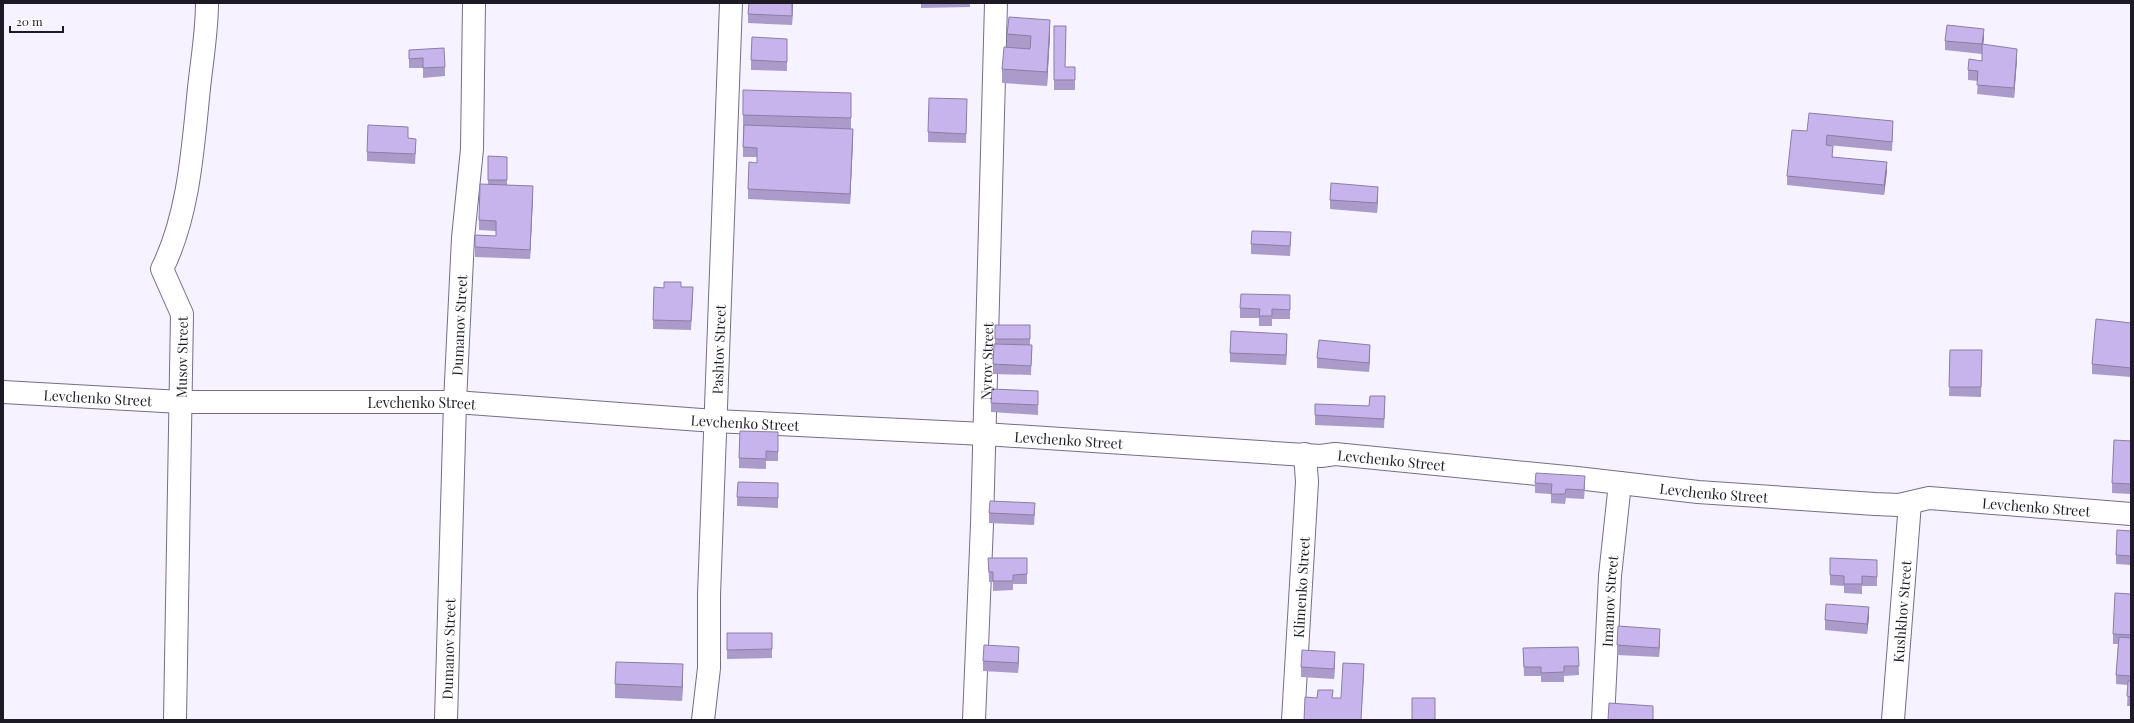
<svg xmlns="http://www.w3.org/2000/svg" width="2134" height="723" viewBox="0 0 2134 723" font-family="'Playfair Display',serif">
  <rect width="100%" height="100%" fill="#f6f2ff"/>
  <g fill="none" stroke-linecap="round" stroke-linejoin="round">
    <!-- minor casing -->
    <g stroke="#766d89" stroke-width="24">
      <g id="minor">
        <path id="s1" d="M 3,392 L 181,402 L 455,402 L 715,421 L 984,434 L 1321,456 L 1335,454 L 1577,478 L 1698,492 L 1875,504 L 1899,505 L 1929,498 L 2131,514"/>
        <path id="s2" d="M 175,720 L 182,314 L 162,269 C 189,215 193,147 199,88 C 202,60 207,31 207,3"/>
        <path id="s3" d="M 446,720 L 455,402 L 463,238 L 472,149 L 474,3"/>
        <path id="s4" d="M 703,720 L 709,668 L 709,595 L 731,3"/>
        <path id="s5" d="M 974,720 L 982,524 L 996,3"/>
        <path id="s6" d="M 1293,720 L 1307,482 L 1305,454"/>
        <path id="s7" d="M 1603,720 L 1610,576 L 1620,483"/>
        <path id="s8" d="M 1893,720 L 1910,503"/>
      </g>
    </g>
    <!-- minor -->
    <use href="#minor" stroke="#fff" stroke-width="22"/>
  </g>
  <!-- wall -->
  <path fill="#ab9bcb" d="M 793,3 L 792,25 L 748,23 L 748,14 Z
    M 921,3 L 970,3 L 970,7 L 921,8 Z
    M 1054,26 L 1065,67 L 1075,67 L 1075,90 L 1054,90 Z
    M 1007,34 L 1050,34 L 1047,86 L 1002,83 L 1002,69 L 1007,47 Z
    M 1984,38 L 1983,45 L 2017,59 L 2014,98 L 1977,94 L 1978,81 L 1968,80 L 1968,70 L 1982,60 L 1982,54 L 1945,50 L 1945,41 Z
    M 787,39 L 787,71 L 751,70 L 751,60 Z
    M 409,50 L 445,67 L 445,76 L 423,78 L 423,68 L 409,68 Z
    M 851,107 L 851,129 L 853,139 L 850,204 L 748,199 L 748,189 L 757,163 L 757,157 L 743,157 L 743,115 Z
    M 967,109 L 966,143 L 928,142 L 928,132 Z
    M 1893,130 L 1892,151 L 1827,145 L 1833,157 L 1887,171 L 1884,195 L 1787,185 L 1787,176 L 1807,131 Z
    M 408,138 L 416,148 L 415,164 L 367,161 L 367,152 Z
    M 488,156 L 507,157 L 507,185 L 533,196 L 530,259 L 475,257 L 475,247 L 496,236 L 496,231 L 479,230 L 479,220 L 488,184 Z
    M 1378,196 L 1377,213 L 1330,209 L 1330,200 Z
    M 1291,242 L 1290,256 L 1251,254 L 1251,244 Z
    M 681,287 L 693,297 L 691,330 L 653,329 L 653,320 L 664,288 Z
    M 1290,295 L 1290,319 L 1272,319 L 1272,326 L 1259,326 L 1259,318 L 1240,318 L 1240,308 Z
    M 2131,323 L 2131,377 L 2092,374 L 2092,364 Z
    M 995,325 L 1030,325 L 1030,345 L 1032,345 L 1031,375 L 993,374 L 993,364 L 995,344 Z
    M 1287,343 L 1286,365 L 1230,362 L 1230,353 Z
    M 1950,350 L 1982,350 L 1981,397 L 1949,396 Z
    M 1370,355 L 1369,372 L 1317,368 L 1317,358 Z
    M 1038,401 L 1038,415 L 991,412 L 991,403 Z
    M 1369,406 L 1385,406 L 1384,428 L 1315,425 L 1315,415 Z
    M 2131,441 L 2131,494 L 2112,493 L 2112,483 Z
    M 778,442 L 778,461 L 766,461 L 766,469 L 739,468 L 739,458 Z
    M 1535,483 L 1585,486 L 1584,499 L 1566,498 L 1565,504 L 1551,503 L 1551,494 L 1535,493 Z
    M 778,493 L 778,508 L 737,506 L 737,497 Z
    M 1035,512 L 1034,525 L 989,523 L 989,513 Z
    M 2131,531 L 2131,565 L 2116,564 L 2116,555 Z
    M 988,558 L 1027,558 L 1027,584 L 1013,584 L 1013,590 L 993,591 L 993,582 L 989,582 Z
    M 1877,569 L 1877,586 L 1862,586 L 1862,594 L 1844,593 L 1844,586 L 1830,585 L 1830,575 Z
    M 2131,594 L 2131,706 L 2127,706 L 2128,685 L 2116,684 L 2116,675 L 2118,644 L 2113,644 L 2113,634 Z
    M 1869,617 L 1867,634 L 1825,630 L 1825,620 Z
    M 727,633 L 772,633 L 772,658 L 727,659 Z
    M 1660,639 L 1659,657 L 1617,655 L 1617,645 Z
    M 1578,647 L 1579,675 L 1564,676 L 1564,682 L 1541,682 L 1541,676 L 1524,676 L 1523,648 Z
    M 1019,656 L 1018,673 L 983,671 L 983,661 Z
    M 1335,661 L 1334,679 L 1301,677 L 1301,667 Z
    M 683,678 L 682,701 L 615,698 L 615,684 Z"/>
  <!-- shaded-wall -->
  <path fill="#8b7ea5" d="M 792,3 L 793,3 L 792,25 Z
    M 1050,20 L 1050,34 L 1047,86 L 1047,72 Z
    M 1984,29 L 1984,38 L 1982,53 L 1982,45 Z
    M 2017,49 L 2017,59 L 2014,98 L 2014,88 Z
    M 853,129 L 853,139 L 850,204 L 850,194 Z
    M 1887,162 L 1887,171 L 1884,195 L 1884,185 Z
    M 533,186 L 533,196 L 530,259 L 530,250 Z
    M 1378,187 L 1378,196 L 1377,213 L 1377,203 Z
    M 1287,334 L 1287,343 L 1286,365 L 1286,355 Z
    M 1370,345 L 1370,355 L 1369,372 L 1369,363 Z
    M 1869,607 L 1869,617 L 1867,634 L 1867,624 Z
    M 1660,629 L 1660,639 L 1659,657 L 1659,648 Z
    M 1019,647 L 1019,656 L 1018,673 L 1018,663 Z
    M 1335,652 L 1335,661 L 1334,679 L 1334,669 Z
    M 683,664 L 683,678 L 682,701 L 682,687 Z
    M 1364,664 L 1364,674 L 1361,720 Z"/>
  <!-- building -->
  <path fill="#c7b4ec" stroke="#8b7ea5" d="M 749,3 L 792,3 L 792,16 L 748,14 Z
    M 1009,17 L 1050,20 L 1047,72 L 1002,69 L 1004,47 L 1030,49 L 1031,36 L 1007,34 Z
    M 1947,25 L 1984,29 L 1982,44 L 2017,49 L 2014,88 L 1977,85 L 1978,71 L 1968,70 L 1969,59 L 1982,61 L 1982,44 L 1945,41 Z
    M 1054,26 L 1066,26 L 1065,67 L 1075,67 L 1075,80 L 1054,80 Z
    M 752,37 L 787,39 L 787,62 L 751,60 Z
    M 444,48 L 445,67 L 423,68 L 423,58 L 409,59 L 409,50 Z
    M 743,90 L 851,93 L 851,118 L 743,115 Z
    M 929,98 L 967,99 L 966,134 L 928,132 Z
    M 1809,113 L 1893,121 L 1892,142 L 1827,135 L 1826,145 L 1833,146 L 1832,157 L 1887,162 L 1884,185 L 1787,176 L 1792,130 L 1807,131 Z
    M 368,125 L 408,127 L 408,138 L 416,139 L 415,154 L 367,152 Z
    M 744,125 L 853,129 L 850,194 L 748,189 L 749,162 L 757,163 L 757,148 L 743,147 Z
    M 488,156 L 507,157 L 507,180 L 488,180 Z
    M 1331,183 L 1378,187 L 1377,203 L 1330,200 Z
    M 480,184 L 533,186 L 530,250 L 475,247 L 475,235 L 496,236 L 496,221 L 479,220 Z
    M 1252,231 L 1291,232 L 1290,246 L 1251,244 Z
    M 664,282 L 681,282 L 681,287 L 693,287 L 691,321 L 653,320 L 654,287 L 664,288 Z
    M 1241,294 L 1290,295 L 1290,310 L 1272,309 L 1272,316 L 1259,316 L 1260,309 L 1240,308 Z
    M 2096,319 L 2131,323 L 2131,368 L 2092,364 Z
    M 995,325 L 1030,325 L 1030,339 L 995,339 Z
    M 1231,331 L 1287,334 L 1286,355 L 1230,353 Z
    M 1319,340 L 1370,345 L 1369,363 L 1317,358 Z
    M 994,344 L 1032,345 L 1031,366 L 993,364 Z
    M 1950,350 L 1982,350 L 1981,387 L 1949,387 Z
    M 992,389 L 1038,391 L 1038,405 L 991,403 Z
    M 1370,396 L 1385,396 L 1384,419 L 1315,415 L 1315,404 L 1369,406 Z
    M 740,431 L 778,432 L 778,452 L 766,451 L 766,459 L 739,458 Z
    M 2114,440 L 2131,441 L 2131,484 L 2112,483 Z
    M 1536,473 L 1585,476 L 1584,490 L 1566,489 L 1565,494 L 1551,494 L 1552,484 L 1535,483 Z
    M 738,482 L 778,483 L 778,498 L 737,497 Z
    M 990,501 L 1035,503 L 1034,515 L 989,513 Z
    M 2117,530 L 2131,531 L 2131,556 L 2116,555 Z
    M 988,558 L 1027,558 L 1027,574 L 1013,575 L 1013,581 L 993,581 L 993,572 L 989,572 Z
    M 1830,558 L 1877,560 L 1877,577 L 1862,576 L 1862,584 L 1844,584 L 1844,576 L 1830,575 Z
    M 2115,593 L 2131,594 L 2131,635 L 2113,634 Z
    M 1826,604 L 1869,607 L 1867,624 L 1825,620 Z
    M 1618,626 L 1660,629 L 1659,648 L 1617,645 Z
    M 727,633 L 772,633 L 772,649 L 727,650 Z
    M 2119,637 L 2131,638 L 2131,676 L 2116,675 Z
    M 984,645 L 1019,647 L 1018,663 L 983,661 Z
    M 1578,647 L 1579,666 L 1564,666 L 1564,672 L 1541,673 L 1541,667 L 1524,667 L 1523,648 Z
    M 1302,650 L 1335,652 L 1334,669 L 1301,667 Z
    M 616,662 L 683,664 L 682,687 L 615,684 Z
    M 1343,663 L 1364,664 L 1361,720 L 1304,720 L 1305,697 L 1317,698 L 1318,690 L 1333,690 L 1332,698 L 1341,698 Z
    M 2128,681 L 2131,681 L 2131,697 L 2127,696 Z
    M 1412,698 L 1435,698 L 1435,720 L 1412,720 Z
    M 1609,703 L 1653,706 L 1653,720 L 1608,720 Z"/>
  <g text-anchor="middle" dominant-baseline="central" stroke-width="3" stroke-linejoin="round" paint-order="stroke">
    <!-- street labels -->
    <g font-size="14" fill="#1e1a25" stroke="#fff">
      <text stroke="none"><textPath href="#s3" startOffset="395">Dumanov Street</textPath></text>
      <text stroke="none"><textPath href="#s4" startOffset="371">Pashtov Street</textPath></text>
      <text stroke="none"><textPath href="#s2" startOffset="363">Musov Street</textPath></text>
      <text stroke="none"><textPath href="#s5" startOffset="359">Nyrov Street</textPath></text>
      <text stroke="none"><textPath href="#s1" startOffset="95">Levchenko Street</textPath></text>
      <text stroke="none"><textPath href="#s1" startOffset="419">Levchenko Street</textPath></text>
      <text stroke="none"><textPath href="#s1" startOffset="743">Levchenko Street</textPath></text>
      <text stroke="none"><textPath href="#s1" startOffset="1067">Levchenko Street</textPath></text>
      <text stroke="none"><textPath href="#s1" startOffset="1391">Levchenko Street</textPath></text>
      <text stroke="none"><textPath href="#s1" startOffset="1715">Levchenko Street</textPath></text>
      <text stroke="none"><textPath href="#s1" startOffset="2039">Levchenko Street</textPath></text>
      <text stroke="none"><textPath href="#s6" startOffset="133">Klimenko Street</textPath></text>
      <text stroke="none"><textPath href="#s7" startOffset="119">Imamov Street</textPath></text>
      <text stroke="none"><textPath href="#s8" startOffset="109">Kushkhov Street</textPath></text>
      <text stroke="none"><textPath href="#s3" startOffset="71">Dumanov Street</textPath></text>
    </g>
  </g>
  <!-- border -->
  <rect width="2134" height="723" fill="none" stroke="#1e1a25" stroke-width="8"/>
  <!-- scale -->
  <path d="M10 26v6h53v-6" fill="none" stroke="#1e1a25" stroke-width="2"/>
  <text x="16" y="26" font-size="12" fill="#1e1a25" stroke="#ffffff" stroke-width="3" paint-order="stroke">20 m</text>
</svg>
